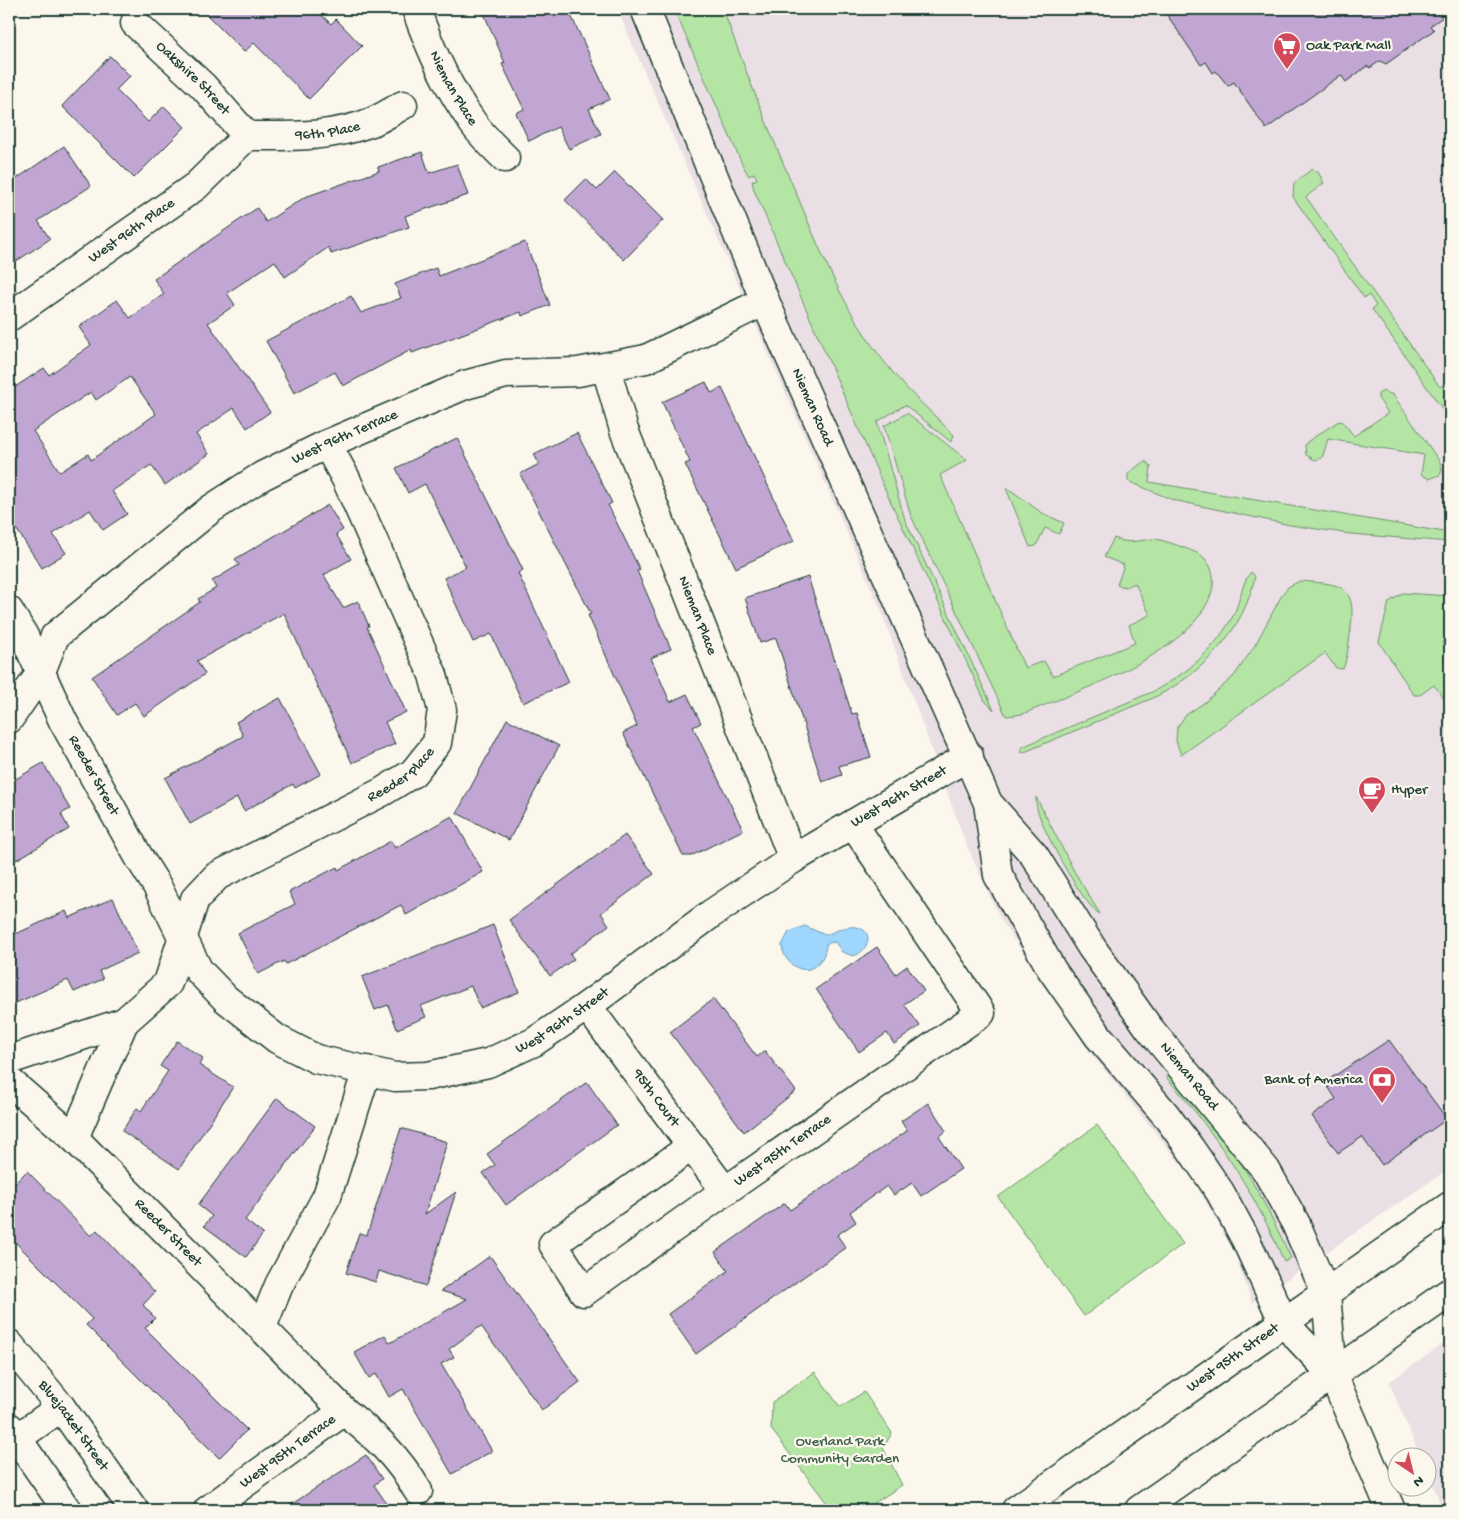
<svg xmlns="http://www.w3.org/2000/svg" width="1459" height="1519" viewBox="0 0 1459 1519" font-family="'Gochi Hand',sans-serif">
  <rect width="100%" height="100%" fill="#fbf7ec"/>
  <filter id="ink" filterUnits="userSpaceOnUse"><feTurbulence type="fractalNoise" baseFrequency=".02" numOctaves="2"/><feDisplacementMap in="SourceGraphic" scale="10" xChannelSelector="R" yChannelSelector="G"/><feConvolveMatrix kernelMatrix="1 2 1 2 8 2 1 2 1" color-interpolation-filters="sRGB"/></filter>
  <g filter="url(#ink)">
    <!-- built -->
    <path fill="#eadfe4" d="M 617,9 L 1450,9 L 1450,1168 L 1252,1303 L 1235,1254 L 1193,1179 L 1089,1051 L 1001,920 L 966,844 L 880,608 Z
      M 1450,1339 L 1450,1510 L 1443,1510 L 1427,1471 L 1426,1456 L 1420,1456 L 1389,1382 Z"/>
    <!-- green -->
    <path fill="#b5e5a5" stroke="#6a916c" d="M 674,9 L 723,9 C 746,72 770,134 797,195 C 833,282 861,349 933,414 C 940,421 947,429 954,435 L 951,442 L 905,405 L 877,422 L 905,520 L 994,710 L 985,701 L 888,496 L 754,190 L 752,181 L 757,179 L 754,173 L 749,176 L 742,164 Z
      M 1312,169 L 1318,172 L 1324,183 L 1306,197 L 1440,387 L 1450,380 L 1450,393 L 1447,396 L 1450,401 L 1450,420 L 1372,309 L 1376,306 L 1369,295 L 1364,298 L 1293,197 L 1294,183 Z
      M 1383,391 L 1393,395 L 1440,462 L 1442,470 L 1440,475 L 1429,479 L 1421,474 L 1424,455 L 1328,439 L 1322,458 L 1315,460 L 1306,455 L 1305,446 L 1307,442 L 1337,422 L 1342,421 L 1354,436 L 1388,413 L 1378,398 L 1378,394 Z
      M 907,413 L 967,460 L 940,475 L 1025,668 L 1044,661 L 1053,676 L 1135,643 L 1129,625 L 1150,615 L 1135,583 L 1126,587 L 1117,585 L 1124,565 L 1104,557 L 1114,538 C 1131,545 1137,540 1154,539 C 1162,539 1194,551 1201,555 C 1210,562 1215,575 1213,586 C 1202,651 1077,691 1023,714 L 1006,716 L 911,516 L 884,426 Z
      M 1143,462 L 1147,462 L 1151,467 L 1149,482 L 1450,533 L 1450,542 L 1351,534 L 1290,525 L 1173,500 L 1128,481 L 1128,474 Z
      M 1006,488 L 1012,491 L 1042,513 L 1064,523 L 1059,534 L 1045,528 L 1036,546 L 1030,547 Z
      M 1251,572 L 1255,576 C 1245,630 1201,675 1153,698 L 1022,753 L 1021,748 L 1029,744 L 1152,692 C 1187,674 1217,648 1235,612 C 1240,600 1243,580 1251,572 Z
      M 1300,581 C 1337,584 1357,582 1351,627 C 1349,641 1348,656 1343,669 L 1336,668 L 1325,653 L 1181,755 L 1176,741 L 1177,727 L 1186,715 L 1205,702 L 1234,676 L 1254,647 L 1283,593 L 1288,587 Z
      M 1403,593 L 1450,596 L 1450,635 L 1442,642 L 1450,654 L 1450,706 L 1434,685 L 1420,695 L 1414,695 L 1379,642 L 1389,602 Z
      M 1036,797 L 1074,871 L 1100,914 C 1084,907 1041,828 1037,808 C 1036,805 1036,801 1036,797 Z
      M 1171,1073 C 1188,1093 1206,1114 1222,1135 C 1250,1173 1271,1215 1291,1258 L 1284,1262 C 1256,1194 1214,1131 1166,1077 Z
      M 1097,1125 L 1183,1244 L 1084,1316 L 998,1197 Z
      M 815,1372 L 840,1407 L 864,1392 L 892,1433 L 883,1448 L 902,1485 L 864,1510 L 832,1510 L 771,1429 L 772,1402 Z"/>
    <!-- water -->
    <path fill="#9fd6fe" stroke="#6c99ad" d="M 805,926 L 825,935 C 835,932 846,925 856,927 C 876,930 868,953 853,956 L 842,952 L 835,942 L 827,943 C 825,949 825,956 820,961 C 806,980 783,964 782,945 L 789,932 Z"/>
    <!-- building -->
    <path fill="#c1a6d3" stroke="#1f3d34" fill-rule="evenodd" d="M 201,9 L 315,9 L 331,24 L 336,19 L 362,46 L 309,99 L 254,43 L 244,52 Z
      M 482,9 L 568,9 L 610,99 L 589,109 L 601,134 L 569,149 L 558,127 L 529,141 L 516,113 L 524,109 L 502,64 L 505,63 Z
      M 1163,9 L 1450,9 L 1450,12 L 1430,26 L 1434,30 L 1386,64 L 1380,61 L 1370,68 L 1367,66 L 1346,82 L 1341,75 L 1266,129 L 1234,82 L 1228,86 L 1216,71 L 1213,73 L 1206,62 L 1201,65 Z
      M 110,56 L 130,76 L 116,90 L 148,122 L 164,106 L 185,127 L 134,178 L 62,106 Z
      M 64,146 L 91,186 L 38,221 L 50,239 L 9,266 L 9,184 Z
      M 422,152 L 429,173 L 457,164 L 468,195 L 405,216 L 409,227 L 331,254 L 329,247 L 285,277 L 275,261 L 227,293 L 235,305 L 208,323 L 270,412 L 247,428 L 234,408 L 196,434 L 209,454 L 165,485 L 151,465 L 112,491 L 127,514 L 103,530 L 90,510 L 53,534 L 66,553 L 42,568 L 9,518 L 9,391 L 44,368 L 49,375 L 91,345 L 79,327 L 117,300 L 130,318 L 164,294 L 154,279 L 257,208 L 266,222 L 305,197 L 379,171 L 378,167 ZM 130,377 L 156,414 L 91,460 L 88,454 L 60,472 L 33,431 L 91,392 L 96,400 Z
      M 615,172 L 663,220 L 624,260 L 565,200 L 586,179 L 597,190 Z
      M 525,242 L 550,305 L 522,316 L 521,312 L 412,353 L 411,350 L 343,386 L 335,372 L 294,393 L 266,341 L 351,296 L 361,313 L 401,298 L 395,284 L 436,268 L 439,276 Z
      M 706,382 L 711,393 L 722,388 L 794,541 L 736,568 L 685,464 L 690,462 L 662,402 Z
      M 577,433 L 612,503 L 608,505 L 640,570 L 637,571 L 671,649 L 651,658 L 670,702 L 687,694 L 701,723 L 693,727 L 743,830 L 691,856 L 683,856 L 623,733 L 637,726 L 588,615 L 591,614 L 520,474 L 539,464 L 534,454 Z
      M 457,438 L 523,570 L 518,573 L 569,682 L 523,703 L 491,634 L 473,642 L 444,578 L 466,567 L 425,484 L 408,493 L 396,468 Z
      M 328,505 L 343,530 L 336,534 L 351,559 L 324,575 L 343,608 L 358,601 L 369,626 L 367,627 L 406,712 L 385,722 L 395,744 L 352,763 L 284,613 L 197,661 L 205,674 L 144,716 L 135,703 L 117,715 L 92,677 L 200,602 L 198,599 L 216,588 L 212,581 L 239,565 L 235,559 Z
      M 808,577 L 852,714 L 857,713 L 871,757 L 839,766 L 842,775 L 822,782 L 776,638 L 760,643 L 745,598 Z
      M 280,698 L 321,774 L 295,788 L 293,784 L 244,811 L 237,798 L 190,824 L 165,778 L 243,736 L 236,722 Z
      M 507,719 L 559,746 L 509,840 L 457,813 Z
      M 43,763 L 70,809 L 61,814 L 69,829 L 9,864 L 9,783 Z
      M 452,816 L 483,872 L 406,915 L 401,905 L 286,964 L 284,961 L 258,974 L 238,933 L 295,904 L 289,892 L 337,867 L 338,870 L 391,841 L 395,848 Z
      M 625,835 L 654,874 L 601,913 L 609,925 L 570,954 L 574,959 L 550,976 L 509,920 Z
      M 113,898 L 138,953 L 99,971 L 103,979 L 74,992 L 68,980 L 9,1006 L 9,937 L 66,911 L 69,918 Z
      M 493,925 L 519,992 L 480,1008 L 471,986 L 421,1006 L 426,1017 L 397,1029 L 388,1005 L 375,1010 L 362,977 Z
      M 877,947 L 896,974 L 907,966 L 924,991 L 904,1004 L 920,1026 L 894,1044 L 887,1033 L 859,1052 L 816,989 Z
      M 713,999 L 757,1057 L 765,1051 L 796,1091 L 744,1132 L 670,1032 Z
      M 1389,1040 L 1447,1119 L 1382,1165 L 1362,1137 L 1338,1153 L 1312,1116 L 1336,1099 L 1325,1082 Z
      M 177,1041 L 203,1058 L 199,1065 L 233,1087 L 179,1169 L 122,1131 L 137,1108 L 141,1111 L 168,1071 L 160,1066 Z
      M 587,1082 L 617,1125 L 506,1205 L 483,1173 L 495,1165 L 487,1154 Z
      M 277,1098 L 315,1126 L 245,1220 L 263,1234 L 246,1257 L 204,1226 L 212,1216 L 198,1205 Z
      M 928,1103 L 946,1131 L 939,1137 L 961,1169 L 921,1196 L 912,1183 L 894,1195 L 887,1186 L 850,1212 L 856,1222 L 837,1235 L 846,1248 L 806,1275 L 696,1354 L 668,1314 L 728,1271 L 715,1252 L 785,1203 L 790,1210 L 907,1131 L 901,1121 Z
      M 401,1128 L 447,1142 L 425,1214 L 456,1192 L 426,1286 L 379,1271 L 376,1282 L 346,1273 L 359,1233 L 367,1235 Z
      M 27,1171 L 91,1236 L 97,1230 L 155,1292 L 143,1305 L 155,1318 L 145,1328 L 247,1430 L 219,1458 L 86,1325 L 92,1319 L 9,1236 L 9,1189 Z
      M 490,1256 L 580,1382 L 542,1410 L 481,1326 L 449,1349 L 454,1357 L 441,1364 L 492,1451 L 452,1474 L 403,1389 L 389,1397 L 376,1374 L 369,1378 L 354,1352 L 385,1335 L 390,1343 L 467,1299 L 441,1291 Z
      M 366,1455 L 382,1479 L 374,1485 L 391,1510 L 283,1510 Z"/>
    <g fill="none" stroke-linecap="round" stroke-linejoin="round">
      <!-- minor casing -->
      <g stroke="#1f3d34" stroke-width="31">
        <g id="minor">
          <path id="s1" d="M 416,9 C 430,49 448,88 473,123 C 482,136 494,147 505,158"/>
          <path id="s2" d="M 645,9 L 765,301 L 988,803 L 998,875 L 1052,970 L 1099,1037 L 1165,1114 L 1190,1148 L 1220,1192 L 1245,1238 L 1284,1323 L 1333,1375"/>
          <path id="s3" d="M 135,23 L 203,86 L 247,136"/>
          <path id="s4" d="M 247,136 C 289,136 329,138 369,123 C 381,119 392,111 403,105"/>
          <path id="s5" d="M 9,317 L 196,186 L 247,136"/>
          <path id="s6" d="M 606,368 L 624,430 L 793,859"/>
          <path id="s7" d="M 9,611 L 24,636 L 63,721 L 140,859 L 157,886 L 199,971 L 226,999 L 277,1039 L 316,1059 L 395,1077 L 428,1076 L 488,1063 L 534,1042 L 587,1006 L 711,914 L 793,859 L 969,756"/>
          <path id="s8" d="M 9,719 L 40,674 L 55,636 L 211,509 L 262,476 L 327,444 L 465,385 L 506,374 L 578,372 L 646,359 L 765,301"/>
          <path id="s9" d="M 988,803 L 1034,855 L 1092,948 L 1149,1028 L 1266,1170 L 1296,1224 L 1326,1294 L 1333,1375 L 1391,1510"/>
          <path id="s10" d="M 587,1006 L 725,1191"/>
          <path id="s11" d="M 9,1060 L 124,1022 L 168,983 L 195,899 L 217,876 L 382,792 L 413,773 L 437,743 L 442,710 L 433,675 L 346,479 L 327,444"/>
          <path id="s12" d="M 9,1081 L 74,1138 L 344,1411 C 376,1437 396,1454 418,1491"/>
          <path d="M 74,1138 L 124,1022"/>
          <path id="s13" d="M 692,1146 L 553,1244 L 584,1292 L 725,1191 L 981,1013 L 853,824"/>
          <path d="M 262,1327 L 279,1285 L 327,1196 L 367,1070"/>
          <path id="s14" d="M 9,1344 L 61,1407 L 134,1510"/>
          <path d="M 9,1427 L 67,1510"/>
          <path d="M 9,1444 L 61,1407"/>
          <path id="s15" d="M 208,1510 L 344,1411"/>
        </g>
      </g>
      <!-- major casing -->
      <g stroke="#1f3d34" stroke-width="31">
        <g id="major">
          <path id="s16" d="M 1016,1510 L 1450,1206"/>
          <path d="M 1139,1510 L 1450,1292"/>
        </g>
      </g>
      <!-- minor -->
      <use href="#minor" stroke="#fbf7ec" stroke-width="28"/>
      <!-- major -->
      <use href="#major" stroke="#fbf7ec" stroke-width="28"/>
    </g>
  </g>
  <!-- icons -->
  <defs>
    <g id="supermarket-pin" transform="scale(1.4375)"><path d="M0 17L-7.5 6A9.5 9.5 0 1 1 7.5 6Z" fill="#d1495b" stroke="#fbf7ec"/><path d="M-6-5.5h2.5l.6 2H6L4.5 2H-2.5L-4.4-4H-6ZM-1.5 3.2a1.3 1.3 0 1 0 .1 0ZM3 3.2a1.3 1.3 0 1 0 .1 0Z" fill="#fff"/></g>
    <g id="cafe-pin" transform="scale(1.4375)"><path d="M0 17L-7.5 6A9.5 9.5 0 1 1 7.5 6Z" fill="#d1495b" stroke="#fbf7ec"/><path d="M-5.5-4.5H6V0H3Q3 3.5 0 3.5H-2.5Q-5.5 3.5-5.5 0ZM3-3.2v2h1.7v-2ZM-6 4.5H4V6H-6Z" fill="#fff"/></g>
    <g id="bank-pin" transform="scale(1.4375)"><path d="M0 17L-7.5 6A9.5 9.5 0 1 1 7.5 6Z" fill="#d1495b" stroke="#fbf7ec"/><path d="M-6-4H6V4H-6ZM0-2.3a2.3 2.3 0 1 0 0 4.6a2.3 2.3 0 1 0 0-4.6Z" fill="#fff"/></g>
  </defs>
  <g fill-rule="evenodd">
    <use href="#supermarket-pin" x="1287" y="46"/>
    <use href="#cafe-pin" x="1372" y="790"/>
    <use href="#bank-pin" x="1382" y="1080"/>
  </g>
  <g text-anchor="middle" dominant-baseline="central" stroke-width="4.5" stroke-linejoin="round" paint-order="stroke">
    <!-- poi labels -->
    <g font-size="15" fill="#1f3d34" stroke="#fbf7ec" text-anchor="start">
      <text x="1306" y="46">Oak Park Mall</text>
      <text x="1391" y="790">Hyper</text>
      <text x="1363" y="1080" text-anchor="end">Bank of America</text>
    </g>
    <!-- street labels -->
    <g font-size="15" fill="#1f3d34" stroke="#fbf7ec">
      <text stroke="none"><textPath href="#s3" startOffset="80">Oakshire Street</textPath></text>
      <text stroke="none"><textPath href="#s1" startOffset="88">Nieman Place</textPath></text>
      <text stroke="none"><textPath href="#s4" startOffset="81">96th Place</textPath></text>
      <text stroke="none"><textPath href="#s5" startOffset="150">West 96th Place</textPath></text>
      <text stroke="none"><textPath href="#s2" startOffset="432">Nieman Road</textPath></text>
      <text stroke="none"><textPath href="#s8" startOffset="449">West 96th Terrace</textPath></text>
      <text stroke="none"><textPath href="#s6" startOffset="264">Nieman Place</textPath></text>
      <text stroke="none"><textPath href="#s11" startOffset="511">Reeder Place</textPath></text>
      <text stroke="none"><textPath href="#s7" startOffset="185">Reeder Street</textPath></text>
      <text stroke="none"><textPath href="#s7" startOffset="1221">West 96th Street</textPath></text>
      <text stroke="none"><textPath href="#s7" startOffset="816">West 96th Street</textPath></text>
      <text stroke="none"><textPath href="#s9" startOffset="340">Nieman Road</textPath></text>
      <text stroke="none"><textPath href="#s10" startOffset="115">95th Court</textPath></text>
      <text stroke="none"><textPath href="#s13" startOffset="471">West 95th Terrace</textPath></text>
      <text stroke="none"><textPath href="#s12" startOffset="220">Reeder Street</textPath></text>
      <text stroke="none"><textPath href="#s16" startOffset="265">West 95th Street</textPath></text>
      <text stroke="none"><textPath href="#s14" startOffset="104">Bluejacket Street</textPath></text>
      <text stroke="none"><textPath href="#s15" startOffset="99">West 95th Terrace</textPath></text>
    </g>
    <!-- park labels -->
    <g font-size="15" fill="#3d5f4b" stroke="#fbf7ec">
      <text x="840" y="1442">Overland Park<tspan x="840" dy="17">Community Garden</tspan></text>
    </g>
  </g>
  <!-- margin -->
  <rect width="1459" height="1519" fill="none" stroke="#fbf7ec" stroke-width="30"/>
  <rect x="15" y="15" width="1429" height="1489" fill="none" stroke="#1f3d34" stroke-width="2" filter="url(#ink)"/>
  <!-- north arrow -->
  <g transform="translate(1412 1472) rotate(145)"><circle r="24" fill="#fbf7ec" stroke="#a3ada2"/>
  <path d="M0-4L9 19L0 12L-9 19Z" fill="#d1495b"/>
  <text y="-8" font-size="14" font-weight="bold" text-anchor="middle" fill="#1f3d34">N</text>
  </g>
</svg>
